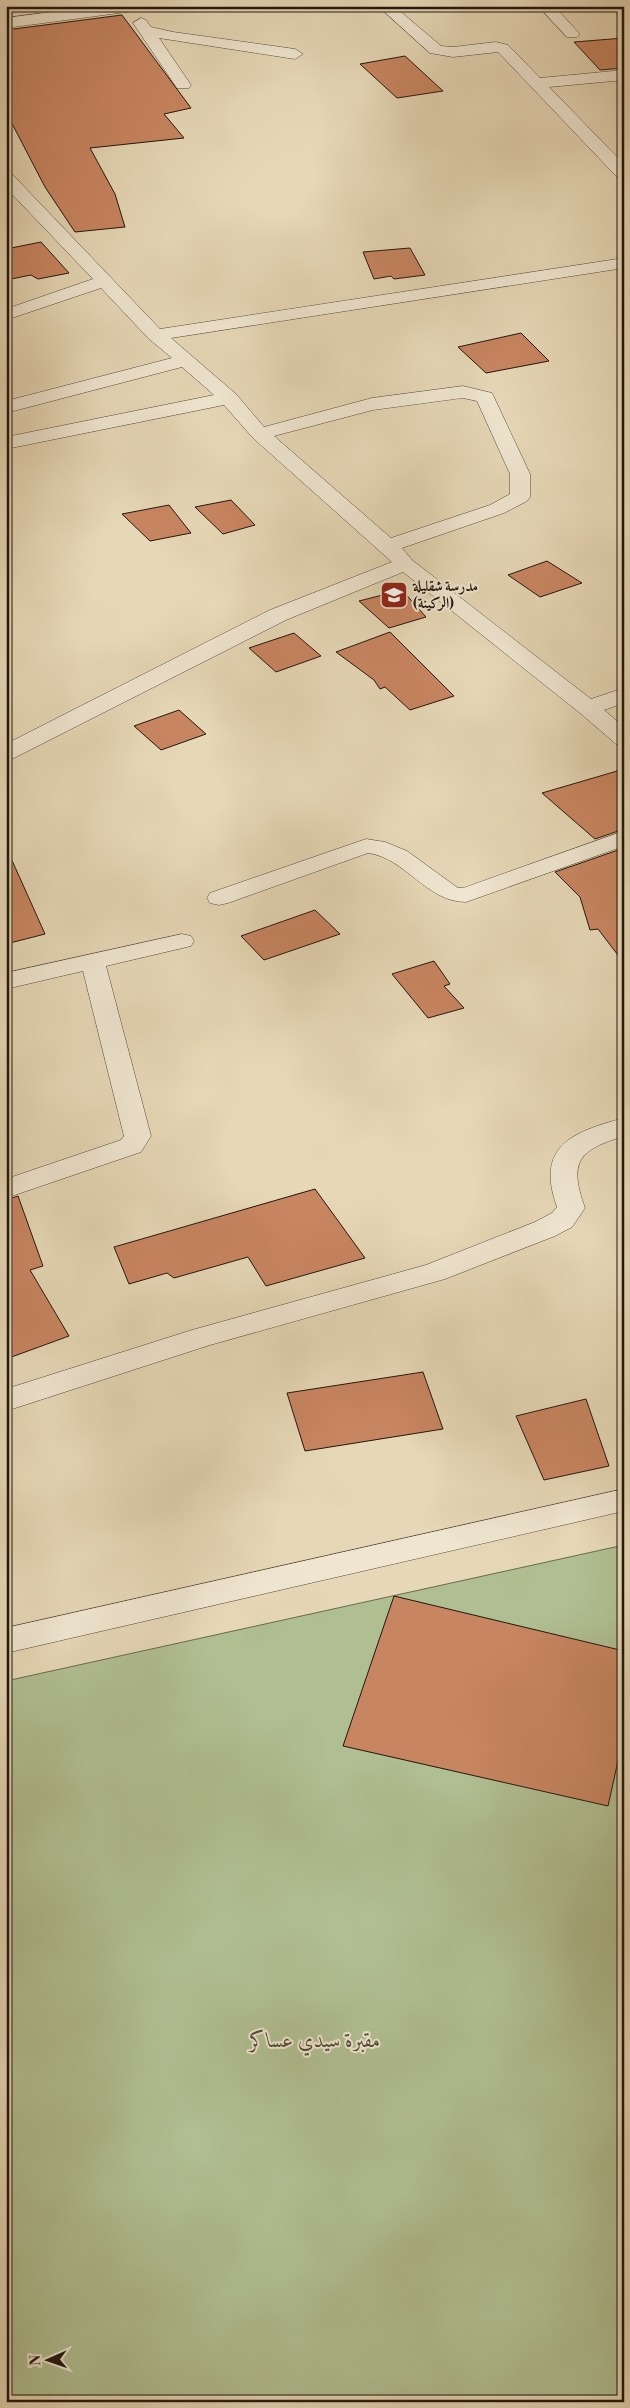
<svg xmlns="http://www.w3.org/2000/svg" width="630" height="2408" viewBox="0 0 630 2408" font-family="'Libre Bodoni',Amiri,serif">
  <rect width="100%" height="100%" fill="#e6d7b6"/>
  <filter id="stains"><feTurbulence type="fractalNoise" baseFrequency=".004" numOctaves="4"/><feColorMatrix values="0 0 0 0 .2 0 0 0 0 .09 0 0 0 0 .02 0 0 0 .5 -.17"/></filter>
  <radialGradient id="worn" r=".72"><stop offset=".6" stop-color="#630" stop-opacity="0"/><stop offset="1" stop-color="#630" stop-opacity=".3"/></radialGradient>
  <!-- green -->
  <path fill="#b0bf92" stroke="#686a50" d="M 624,1545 L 624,2402 L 6,2402 L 6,1681 Z"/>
  <!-- building -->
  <path fill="#c88561" stroke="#21160f" d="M 122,15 L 191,108 L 164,114 L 184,138 L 90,148 L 115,194 L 125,227 L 75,232 L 45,187 L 6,112 L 6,30 Z
    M 624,38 L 624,68 L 600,70 L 574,42 Z
    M 405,56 L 443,91 L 397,98 L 360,64 Z
    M 41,242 L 69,273 L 38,279 L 31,275 L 6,280 L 6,249 Z
    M 410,248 L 425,275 L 394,279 L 391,276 L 374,279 L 363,252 Z
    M 521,333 L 549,361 L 486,373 L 458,347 Z
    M 231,500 L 255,525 L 223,534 L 195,507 Z
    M 169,505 L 191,533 L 150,541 L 122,514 Z
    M 547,561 L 582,583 L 540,597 L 508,575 Z
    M 402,590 L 426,617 L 389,628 L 359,601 Z
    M 390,632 L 454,696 L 410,710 L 385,687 L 380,689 L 374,680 L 336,652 Z
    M 294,633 L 321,656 L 276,672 L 249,648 Z
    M 179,710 L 206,734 L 161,750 L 134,726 Z
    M 624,769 L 624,829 L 595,839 L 542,793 Z
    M 6,847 L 45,934 L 6,944 Z
    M 624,848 L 624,963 L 598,929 L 590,930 L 580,897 L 555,872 Z
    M 315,910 L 340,934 L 264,960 L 241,936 Z
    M 434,961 L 450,984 L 444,986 L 464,1008 L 428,1018 L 392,974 Z
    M 315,1189 L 365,1258 L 266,1286 L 248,1257 L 174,1278 L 167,1273 L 129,1284 L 114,1247 Z
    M 18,1196 L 43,1266 L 30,1270 L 69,1336 L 6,1359 L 6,1200 Z
    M 423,1372 L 443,1429 L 305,1451 L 287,1393 Z
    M 586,1399 L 609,1466 L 544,1480 L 516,1416 Z
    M 394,1596 L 624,1651 L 624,1734 L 608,1806 L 343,1746 Z"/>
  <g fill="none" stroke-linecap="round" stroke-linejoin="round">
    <!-- minor casing -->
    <g stroke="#524639" stroke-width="1">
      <path id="minor" d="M 98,6 L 141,6 L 134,11 L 6,28 L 6,18 Z
        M 378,6 L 394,6 L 441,46 L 453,47 L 496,42 L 508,45 L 540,78 L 624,70 L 624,80 L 549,87 L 624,164 L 624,179 L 618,178 L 498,52 L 453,57 L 430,53 Z
        M 538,6 L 554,6 L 577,31 L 580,34 L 577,37 L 567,37 Z
        M 141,18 L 146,20 L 151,27 L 173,32 L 295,49 L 303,54 L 295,59 L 159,38 L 191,85 L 189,88 L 177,88 L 133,23 Z
        M 6,173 L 12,174 L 160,329 L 624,258 L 624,268 L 171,338 L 236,394 L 264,427 L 372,398 L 463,386 L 492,393 L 530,474 L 530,497 L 527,501 L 504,513 L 402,548 L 412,560 L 591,699 L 624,688 L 624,703 L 604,710 L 624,727 L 624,746 L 616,744 L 580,713 L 403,572 L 286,620 L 14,758 L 6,760 L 6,744 L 270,610 L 392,562 L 253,438 L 224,405 L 6,449 L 6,437 L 214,395 L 182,367 L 6,413 L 6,401 L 172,358 L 149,339 L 101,288 L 6,320 L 6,309 L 93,279 L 6,188 ZM 463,398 L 477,401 L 510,474 L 510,494 L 490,505 L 391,538 L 274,436 L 373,410 Z
        M 624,831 L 624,846 L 466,902 C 426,902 406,858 368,853 L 228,903 L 219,905 L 210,903 L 207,898 L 210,893 L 366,839 L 385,842 L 407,851 L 458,888 L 463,888 Z
        M 182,934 L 191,936 L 194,941 L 191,946 L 106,966 L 151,1136 L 141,1152 L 6,1198 L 6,1179 L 121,1140 L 124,1136 L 83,971 L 6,989 L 6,973 Z
        M 624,1118 L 624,1136 C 579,1150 568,1161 585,1208 L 572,1227 L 555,1236 L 445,1279 L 210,1345 L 6,1411 L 6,1389 L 192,1330 L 426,1265 L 535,1222 L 552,1213 L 557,1207 C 535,1146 572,1132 624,1118 Z
        M 624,1489 L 624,1511 L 6,1653 L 6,1628 Z"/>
    </g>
    <!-- minor -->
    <use href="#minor" fill="#efe5d0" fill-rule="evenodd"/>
  </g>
  <!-- icons -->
  <defs>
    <g id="school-square" transform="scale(1.4375)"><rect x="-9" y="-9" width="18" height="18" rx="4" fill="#8f2418" stroke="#efe5d0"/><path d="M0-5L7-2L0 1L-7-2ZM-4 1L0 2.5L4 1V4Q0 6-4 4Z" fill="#fff"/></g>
  </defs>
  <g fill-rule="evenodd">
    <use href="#school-square" x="394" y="595"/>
  </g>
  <g text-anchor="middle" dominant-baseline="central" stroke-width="4" stroke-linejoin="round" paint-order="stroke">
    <!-- far-poi labels -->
    <g font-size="15" font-weight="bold" fill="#21160f" stroke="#efe5d0" text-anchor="start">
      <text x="413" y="586">مدرسة شقليلة<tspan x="413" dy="17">(الركينة)</tspan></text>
    </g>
    <!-- near-park labels -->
    <g font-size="21" font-style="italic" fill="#4c4936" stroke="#efe5d0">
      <text x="315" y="2041">مقبرة سيدي عساكر</text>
    </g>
  </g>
  <!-- margin -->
  <rect width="630" height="2408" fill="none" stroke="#e6d7b6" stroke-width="25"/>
  <rect x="8" y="8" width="615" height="2393" fill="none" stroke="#21160f" stroke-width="2.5"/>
  <rect x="12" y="12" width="605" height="2383" fill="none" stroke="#21160f"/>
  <!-- north arrow -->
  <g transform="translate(48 2360) rotate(268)" stroke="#efe5d0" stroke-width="4" paint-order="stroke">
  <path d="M0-4L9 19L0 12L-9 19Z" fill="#21160f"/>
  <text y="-8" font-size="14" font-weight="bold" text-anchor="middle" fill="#21160f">N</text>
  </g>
  <rect width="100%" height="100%" filter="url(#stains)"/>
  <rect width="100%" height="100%" fill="url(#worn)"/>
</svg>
